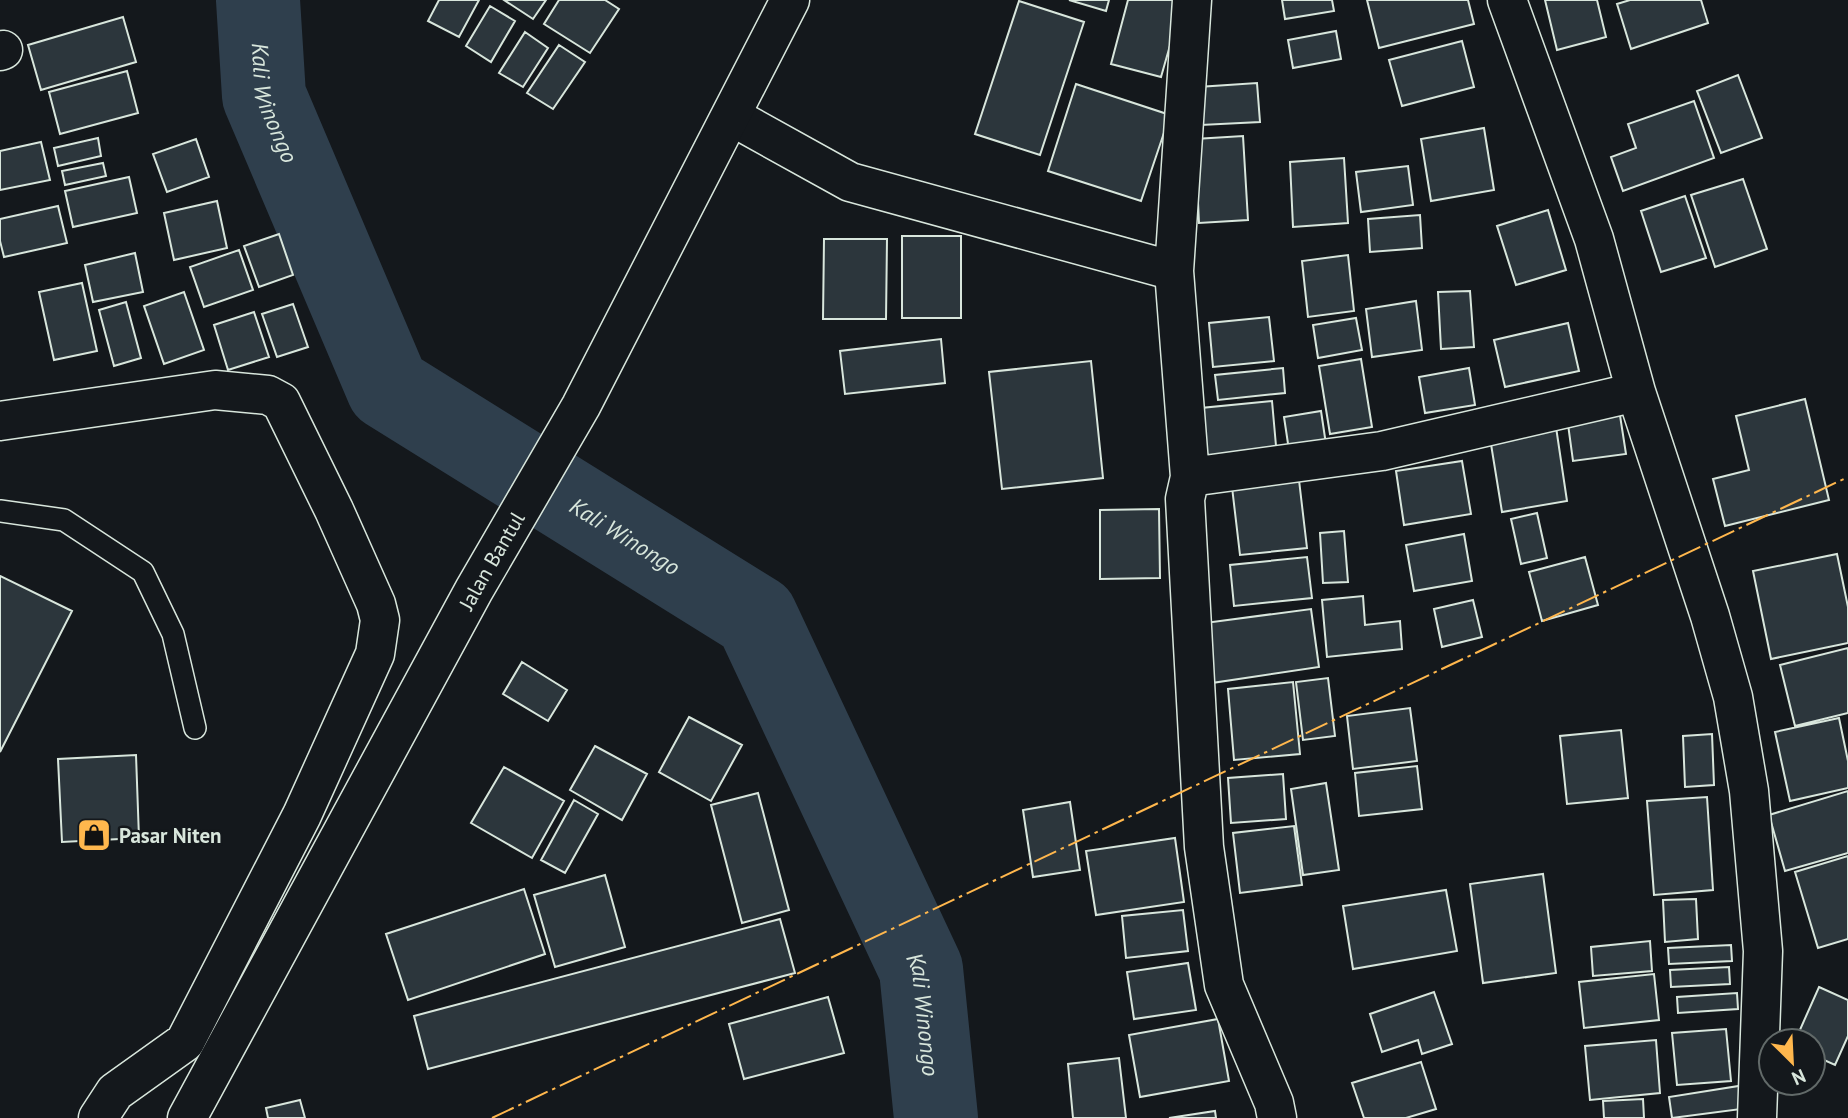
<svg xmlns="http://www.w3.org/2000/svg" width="1848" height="1118" viewBox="0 0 1848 1118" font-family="'PT Sans',sans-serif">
  <rect width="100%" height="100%" fill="#14181c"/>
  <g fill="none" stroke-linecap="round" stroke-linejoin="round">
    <!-- river -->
    <path stroke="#2f3f4d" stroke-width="84" id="s1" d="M 258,0 L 264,96 L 388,388 L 756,617 L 921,969 L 936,1118"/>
  </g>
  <!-- building -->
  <path fill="#2c363c" stroke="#d8e6dc" stroke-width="2" d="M 439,0 L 479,0 L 459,37 L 428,21 Z
    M 504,0 L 546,0 L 533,19 Z
    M 559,0 L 605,0 L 619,9 L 590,53 L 544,24 Z
    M 1069,0 L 1109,0 L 1106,11 Z
    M 1128,0 L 1183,0 L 1161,77 L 1111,64 Z
    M 1282,0 L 1332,0 L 1334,11 L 1285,19 Z
    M 1367,0 L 1468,0 L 1474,24 L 1379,48 Z
    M 1545,0 L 1597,0 L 1606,37 L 1557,50 Z
    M 1630,0 L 1701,0 L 1708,23 L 1631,49 L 1617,4 Z
    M 1019,1 L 1084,22 L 1040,155 L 975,134 Z
    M 490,6 L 515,21 L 491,62 L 466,46 Z
    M 123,17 L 136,62 L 41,90 L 28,45 Z
    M 1336,31 L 1341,59 L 1293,68 L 1288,40 Z
    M 525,32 L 548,48 L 523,87 L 499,73 Z
    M 1462,41 L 1474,87 L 1402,106 L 1389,60 Z
    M 559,45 L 585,62 L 553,109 L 527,93 Z
    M 127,71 L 138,113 L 60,134 L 49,92 Z
    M 1738,75 L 1762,138 L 1721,153 L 1697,91 Z
    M 1257,83 L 1260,122 L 1201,125 L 1198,87 Z
    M 1076,84 L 1170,115 L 1141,201 L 1048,171 Z
    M 1694,101 L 1714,158 L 1623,191 L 1611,157 L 1636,148 L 1628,124 Z
    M 1484,128 L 1494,190 L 1431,201 L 1421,139 Z
    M 1243,136 L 1248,220 L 1199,223 L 1195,139 Z
    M 98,138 L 101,156 L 58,166 L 54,148 Z
    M 196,139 L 209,177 L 167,192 L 153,154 Z
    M 41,142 L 50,180 L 0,190 L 0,151 Z
    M 1344,158 L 1348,223 L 1293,227 L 1290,162 Z
    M 103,163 L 106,176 L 65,185 L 62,171 Z
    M 1408,166 L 1413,205 L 1361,212 L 1356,172 Z
    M 129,177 L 137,213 L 73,227 L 65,191 Z
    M 1743,179 L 1767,249 L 1715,267 L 1691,195 Z
    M 1685,196 L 1706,258 L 1661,272 L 1641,211 Z
    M 217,201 L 227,248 L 174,260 L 164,213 Z
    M 58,206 L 67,243 L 4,257 L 0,241 L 0,219 Z
    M 1548,210 L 1566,270 L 1516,285 L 1497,226 Z
    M 1420,215 L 1422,248 L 1370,252 L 1368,219 Z
    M 279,234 L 293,275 L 259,287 L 244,246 Z
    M 902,236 L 961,236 L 961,318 L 902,318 Z
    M 824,239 L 887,239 L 886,319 L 823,319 Z
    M 239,250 L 253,290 L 204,307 L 190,267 Z
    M 135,253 L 143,292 L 93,302 L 85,265 Z
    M 1348,255 L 1354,311 L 1308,317 L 1302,261 Z
    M 82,283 L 97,351 L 54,360 L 39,292 Z
    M 1470,291 L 1474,347 L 1441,349 L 1438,292 Z
    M 184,292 L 204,350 L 164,364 L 144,306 Z
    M 1416,301 L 1422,350 L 1372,357 L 1366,309 Z
    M 126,302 L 141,358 L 114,366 L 99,310 Z
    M 293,304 L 308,347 L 277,357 L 262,314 Z
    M 254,312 L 269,357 L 228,370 L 214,325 Z
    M 1269,317 L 1274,361 L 1213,367 L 1209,323 Z
    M 1356,318 L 1362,350 L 1318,358 L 1313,325 Z
    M 1568,323 L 1579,371 L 1505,387 L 1494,340 Z
    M 941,339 L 945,383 L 845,394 L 840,351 Z
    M 1361,359 L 1372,427 L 1330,434 L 1319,366 Z
    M 1091,361 L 1103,478 L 1002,489 L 989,372 Z
    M 1283,368 L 1285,393 L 1218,400 L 1215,375 Z
    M 1469,368 L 1475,405 L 1425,413 L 1419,377 Z
    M 1805,399 L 1829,500 L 1725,526 L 1713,479 L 1749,470 L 1736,416 Z
    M 1272,401 L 1277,457 L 1208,464 L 1201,408 Z
    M 1619,409 L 1626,454 L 1573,461 L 1567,417 Z
    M 1321,411 L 1327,451 L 1290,457 L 1284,417 Z
    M 1556,427 L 1567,501 L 1502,512 L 1490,438 Z
    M 1462,461 L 1471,514 L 1404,525 L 1396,471 Z
    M 1299,480 L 1307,548 L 1240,555 L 1232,487 Z
    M 1159,509 L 1160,578 L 1100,579 L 1100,510 Z
    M 1537,513 L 1547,558 L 1521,564 L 1511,519 Z
    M 1344,531 L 1348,582 L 1323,583 L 1320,533 Z
    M 1464,534 L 1472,581 L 1414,591 L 1406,545 Z
    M 1837,554 L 1848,607 L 1848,643 L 1771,659 L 1753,571 Z
    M 1307,557 L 1312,598 L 1234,606 L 1230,565 Z
    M 1585,557 L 1598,605 L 1542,621 L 1529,572 Z
    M 0,576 L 72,611 L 0,752 Z
    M 1363,596 L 1365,625 L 1400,621 L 1402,649 L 1327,657 L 1322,600 Z
    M 1473,600 L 1482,637 L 1442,647 L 1434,609 Z
    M 1311,609 L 1319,667 L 1205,684 L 1197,624 Z
    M 1848,648 L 1848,713 L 1795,726 L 1780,665 Z
    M 522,662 L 567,690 L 548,721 L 503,694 Z
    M 1328,678 L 1335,736 L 1303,740 L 1296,682 Z
    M 1293,682 L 1300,754 L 1234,760 L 1228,689 Z
    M 1410,708 L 1417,761 L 1353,769 L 1347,716 Z
    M 689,717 L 742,745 L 711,801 L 659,772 Z
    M 1839,718 L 1848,761 L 1848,788 L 1790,801 L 1775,732 Z
    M 1621,730 L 1628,798 L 1567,804 L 1560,736 Z
    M 1712,734 L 1714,785 L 1685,787 L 1683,736 Z
    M 595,746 L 647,774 L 622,820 L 570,790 Z
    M 136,755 L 139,838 L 62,842 L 58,759 Z
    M 1417,766 L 1422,809 L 1359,816 L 1355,773 Z
    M 504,767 L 564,801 L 532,858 L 471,823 Z
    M 1283,774 L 1286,819 L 1231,823 L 1228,778 Z
    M 1326,783 L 1339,870 L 1303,875 L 1291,789 Z
    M 1848,791 L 1848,853 L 1785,871 L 1769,815 Z
    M 758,793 L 789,910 L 742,923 L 711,805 Z
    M 1707,797 L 1713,890 L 1654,895 L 1647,801 Z
    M 574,800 L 598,814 L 565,873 L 541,860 Z
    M 1070,802 L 1080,870 L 1033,877 L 1023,810 Z
    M 1294,826 L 1302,885 L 1240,893 L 1233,833 Z
    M 1175,838 L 1184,902 L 1096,915 L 1086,851 Z
    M 1848,856 L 1848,939 L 1818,948 L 1795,872 Z
    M 1543,874 L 1556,973 L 1483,983 L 1470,884 Z
    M 605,875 L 625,947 L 555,967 L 534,895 Z
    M 524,889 L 545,954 L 408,1000 L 386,934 Z
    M 1446,890 L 1457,951 L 1353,969 L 1343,906 Z
    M 1696,899 L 1698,939 L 1665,942 L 1663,900 Z
    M 1183,910 L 1188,951 L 1126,958 L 1122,916 Z
    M 780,919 L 795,973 L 428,1069 L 414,1016 Z
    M 1650,941 L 1652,971 L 1593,976 L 1591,947 Z
    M 1731,945 L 1732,961 L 1669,964 L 1668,948 Z
    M 1188,963 L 1196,1010 L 1134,1019 L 1127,972 Z
    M 1729,967 L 1730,984 L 1671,987 L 1670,970 Z
    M 1654,974 L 1659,1020 L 1584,1028 L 1579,982 Z
    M 1819,987 L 1848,1000 L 1848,1036 L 1835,1065 L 1813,1055 L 1813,1041 L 1795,1041 Z
    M 1434,992 L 1452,1044 L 1422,1054 L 1418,1040 L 1382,1052 L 1370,1014 Z
    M 1737,993 L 1738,1009 L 1678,1013 L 1677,997 Z
    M 828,997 L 844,1053 L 744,1079 L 729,1024 Z
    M 1218,1019 L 1229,1081 L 1140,1097 L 1129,1035 Z
    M 1726,1029 L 1731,1081 L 1677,1085 L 1672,1033 Z
    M 1656,1040 L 1660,1093 L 1590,1100 L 1585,1046 Z
    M 1119,1058 L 1126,1118 L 1073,1118 L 1068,1064 Z
    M 1421,1062 L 1436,1109 L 1406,1118 L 1364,1118 L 1352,1083 Z
    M 1745,1085 L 1749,1108 L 1672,1118 L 1669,1097 Z
    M 1643,1099 L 1644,1118 L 1604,1118 L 1603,1101 Z
    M 300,1100 L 305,1118 L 268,1118 L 266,1108 Z
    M 1215,1111 L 1216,1118 L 1169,1118 Z"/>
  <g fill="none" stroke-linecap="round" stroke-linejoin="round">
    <!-- service casing -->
    <g stroke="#d8e6dc" stroke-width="24">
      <path id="service" d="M 0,511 L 64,520 L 143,572 L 173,634 L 195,728"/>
    </g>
    <!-- minor casing -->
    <g stroke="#d8e6dc" stroke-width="41">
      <path id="minor" d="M 1192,0 L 1174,271 L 1190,477 L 1185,499 L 1204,847 L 1224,985 L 1274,1103 L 1277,1118
        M 1507,0 L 1594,239 L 1636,392 L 1710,616 L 1733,697 L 1749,791 L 1763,951 L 1757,1118
        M 0,51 L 3,50
        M 731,116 L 850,182 L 1174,271
        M 0,421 L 215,390 L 268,395 L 281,402 L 334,510 L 376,604 L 380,620 L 375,654 L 302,815 L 185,1042 L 115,1092 L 98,1118
        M 1190,477 L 1382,451 L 1636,392"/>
    </g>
    <!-- primary casing -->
    <g stroke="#d8e6dc" stroke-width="41">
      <g id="primary">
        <path id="s2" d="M 187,1118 L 474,590 L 581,406 L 790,0"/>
      </g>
    </g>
    <!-- service -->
    <use href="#service" stroke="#14181c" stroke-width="21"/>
    <!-- minor -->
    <use href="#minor" stroke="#14181c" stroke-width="38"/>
    <!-- primary -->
    <use href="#primary" stroke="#14181c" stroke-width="38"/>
    <!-- power -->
    <path stroke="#ffb74d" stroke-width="2" stroke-dasharray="24 5 3.5 5" stroke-linecap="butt" d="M 492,1118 L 1848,477"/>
  </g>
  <!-- icons -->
  <defs>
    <g id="shop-square" transform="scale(1.75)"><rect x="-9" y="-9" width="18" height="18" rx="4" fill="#ffb74d" stroke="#14181c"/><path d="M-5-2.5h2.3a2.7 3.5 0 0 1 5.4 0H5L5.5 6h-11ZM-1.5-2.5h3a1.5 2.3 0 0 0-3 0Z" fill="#111"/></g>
  </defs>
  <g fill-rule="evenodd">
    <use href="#shop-square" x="94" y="835"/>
  </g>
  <g text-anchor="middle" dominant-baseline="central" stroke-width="5" stroke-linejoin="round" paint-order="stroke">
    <!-- street labels -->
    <g font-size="21" fill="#d8e6dc" stroke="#14181c">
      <text stroke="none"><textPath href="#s2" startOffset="635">Jalan Bantul</textPath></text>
    </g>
    <!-- poi labels -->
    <g font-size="21" font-weight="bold" fill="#d8e6dc" stroke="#14181c" text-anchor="start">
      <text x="119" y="835">Pasar Niten</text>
    </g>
    <!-- water labels -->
    <g font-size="23" font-style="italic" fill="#d8e6dc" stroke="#14181c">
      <text stroke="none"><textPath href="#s1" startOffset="105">Kali Winongo</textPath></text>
      <text stroke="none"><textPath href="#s1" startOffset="693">Kali Winongo</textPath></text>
      <text stroke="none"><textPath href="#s1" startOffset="1281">Kali Winongo</textPath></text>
    </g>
  </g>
  <!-- north arrow -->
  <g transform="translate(1792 1062) rotate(156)"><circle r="33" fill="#14181c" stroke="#626a69" stroke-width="2"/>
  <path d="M0-5L12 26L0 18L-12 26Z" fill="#ffb74d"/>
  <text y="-10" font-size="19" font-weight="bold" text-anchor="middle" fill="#d8e6dc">N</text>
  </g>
</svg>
